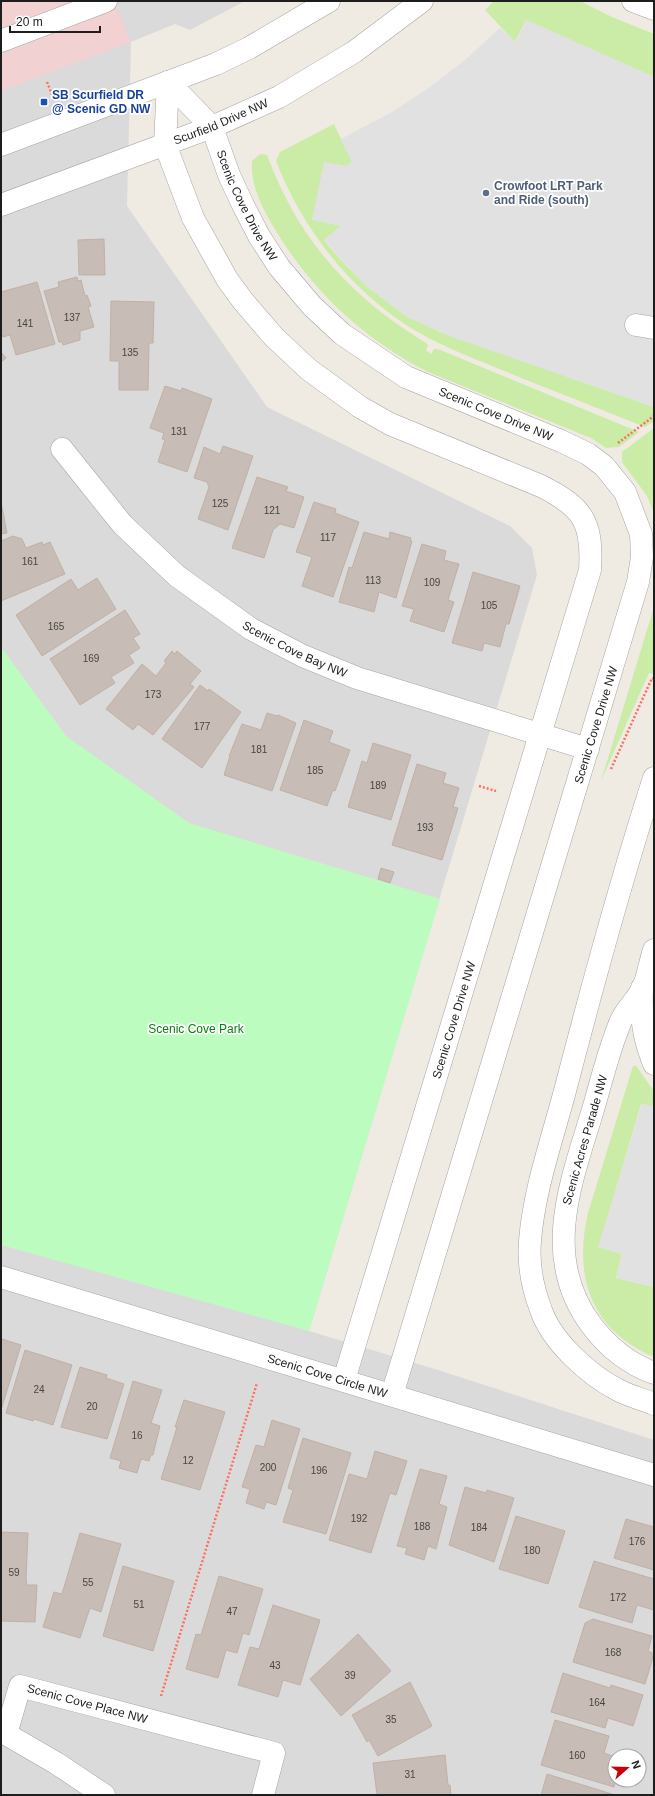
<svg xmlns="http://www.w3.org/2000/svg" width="655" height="1796" viewBox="0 0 655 1796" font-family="Arial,sans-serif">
  <rect width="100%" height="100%" fill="#efeae2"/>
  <!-- residential -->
  <path fill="#dbdada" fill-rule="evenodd" d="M 1,1 L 245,1 L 190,30 L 175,24 L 131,42 L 127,206 L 267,407 L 510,526 L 532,548 L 537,575 L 309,1331 L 435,1369 L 654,1440 L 654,1795 L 1,1795 ZM 615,1756 L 639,1756 L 639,1780 L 615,1780 Z"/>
  <!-- commercial -->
  <path fill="#f1d1d1" d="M 1,1 L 114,1 L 131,42 L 1,91 Z"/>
  <!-- grass -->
  <path fill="#cbeca6" d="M 494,1 L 580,1 L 612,17 L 654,34 L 654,77 L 526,20 L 515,42 L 485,10 Z
    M 334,124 L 352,162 L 346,166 L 312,219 L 341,226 L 324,240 C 356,280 394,311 440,332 L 654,407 L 654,421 L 645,427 C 604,411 563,394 521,378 C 486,363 449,350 416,331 C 351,292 303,230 276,161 L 280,152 Z
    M 260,154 L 267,155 C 298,239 350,297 426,343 L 428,345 L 426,350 L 431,354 L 434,349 L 438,349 L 639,432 L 619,447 L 606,448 L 591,438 L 428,372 C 363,339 310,289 273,226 C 262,207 250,184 252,161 Z
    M 654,428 L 654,513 L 647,496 L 622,462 L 622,452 Z
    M 654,607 L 654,674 L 649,673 L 601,781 Z
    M 633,1066 L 636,1066 L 654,1091 L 654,1107 L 641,1104 L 599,1247 L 622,1254 L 616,1278 L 654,1287 L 654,1357 C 591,1330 573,1277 588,1213 Z"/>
  <!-- park -->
  <path fill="#bdfcbf" d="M 1,647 L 66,736 L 189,823 L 440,899 L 309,1331 L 1,1245 Z"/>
  <!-- parking -->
  <path fill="#e1e1e1" d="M 526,20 L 654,77 L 654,407 L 452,337 L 407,317 L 367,287 L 324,240 L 341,226 L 312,220 L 324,162 L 346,166 L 352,162 L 341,139 L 392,112 L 430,87 L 465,60 L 500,28 L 516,42 Z
    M 642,1103 L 654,1107 L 654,1287 L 616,1278 L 622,1254 L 598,1247 Z"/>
  <!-- building -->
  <path fill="#c7bcb6" stroke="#c1b0a4" d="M 104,239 L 105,275 L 79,275 L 78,240 Z
    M 77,277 L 78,281 L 81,280 L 85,296 L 87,295 L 91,306 L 88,307 L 94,327 L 80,331 L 80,340 L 63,345 L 62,342 L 59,342 L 44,291 L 59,287 L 58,282 Z
    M 37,282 L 55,344 L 16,355 L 10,335 L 3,337 L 1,334 L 1,292 Z
    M 111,301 L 154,302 L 153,343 L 149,343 L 148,390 L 119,390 L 119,361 L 110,361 Z
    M 1,352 L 6,358 L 1,362 Z
    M 165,386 L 181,391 L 182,388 L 212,399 L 187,472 L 158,462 L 165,440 L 162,439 L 164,433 L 150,428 Z
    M 223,446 L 253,456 L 228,530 L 198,519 L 209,487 L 207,482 L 194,478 L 204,447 L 220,454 Z
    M 257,477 L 288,487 L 286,491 L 304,497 L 294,528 L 280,524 L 273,530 L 264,558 L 232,548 Z
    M 1,502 L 7,533 L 1,534 Z
    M 314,502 L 336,509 L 335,513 L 359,522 L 333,597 L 302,586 L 312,557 L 296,552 Z
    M 364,532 L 389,539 L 390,532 L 411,538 L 410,541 L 412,541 L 396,598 L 379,592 L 374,612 L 339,602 L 349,567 L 352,568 Z
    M 13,536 L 22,539 L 26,548 L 42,542 L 43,545 L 50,542 L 65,574 L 1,601 L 1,541 Z
    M 422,544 L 446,551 L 444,560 L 459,564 L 448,600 L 454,602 L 444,632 L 410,621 L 414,609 L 402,606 Z
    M 473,572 L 520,586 L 509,624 L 506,624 L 500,647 L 484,643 L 482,651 L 452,643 Z
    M 97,578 L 116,609 L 42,656 L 16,615 L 71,579 L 78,590 Z
    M 125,610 L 140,634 L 133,638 L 140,648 L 129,655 L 134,663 L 111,677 L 115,683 L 80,705 L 50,659 Z
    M 172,651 L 175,654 L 177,651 L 201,671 L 190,684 L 194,687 L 153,735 L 138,724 L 133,730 L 106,709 L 142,664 L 156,676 L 166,663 L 164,661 Z
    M 200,685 L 208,691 L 209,689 L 241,712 L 202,768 L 162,739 Z
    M 267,713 L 277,716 L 278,715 L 296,723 L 272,791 L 224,775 L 230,756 L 229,756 L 242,724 L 261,730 Z
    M 304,720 L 333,731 L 329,742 L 350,750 L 335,791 L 333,790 L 327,806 L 280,790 Z
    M 373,743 L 411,755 L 391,820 L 348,807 L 362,761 L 367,763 Z
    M 417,764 L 446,773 L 443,783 L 459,788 L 453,807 L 458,808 L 442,860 L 392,845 Z
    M 381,868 L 394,872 L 390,883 L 378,879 Z
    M 2,1339 L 21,1345 L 1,1410 L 1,1341 Z
    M 25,1350 L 72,1365 L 53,1425 L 34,1419 L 33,1421 L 6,1413 Z
    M 80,1367 L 107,1375 L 106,1378 L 124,1384 L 107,1439 L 61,1427 Z
    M 133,1381 L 162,1390 L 151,1423 L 160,1426 L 153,1455 L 151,1455 L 149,1461 L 141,1459 L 137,1473 L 119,1468 L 121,1461 L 110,1458 Z
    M 184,1400 L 225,1412 L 200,1490 L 161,1479 L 177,1427 L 175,1427 Z
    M 272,1420 L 300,1429 L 276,1505 L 266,1502 L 264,1509 L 246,1503 L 250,1489 L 242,1487 L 256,1445 L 264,1447 Z
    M 303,1438 L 351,1453 L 326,1534 L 283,1522 L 293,1490 L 288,1488 Z
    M 375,1451 L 407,1461 L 396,1495 L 390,1493 L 371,1553 L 329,1540 L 349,1474 L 367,1479 Z
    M 420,1469 L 447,1476 L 439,1504 L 447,1507 L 436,1549 L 428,1546 L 424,1560 L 405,1554 L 407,1548 L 397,1546 Z
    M 465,1487 L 486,1493 L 487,1490 L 514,1498 L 494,1562 L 449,1545 Z
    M 516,1516 L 565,1531 L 548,1584 L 499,1569 Z
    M 626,1519 L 654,1527 L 654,1570 L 614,1558 Z
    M 1,1532 L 28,1533 L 26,1579 L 27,1585 L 37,1585 L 35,1622 L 1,1621 Z
    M 80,1533 L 121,1544 L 101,1612 L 90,1608 L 80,1638 L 43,1627 L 54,1592 L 62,1594 Z
    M 594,1561 L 654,1579 L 654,1610 L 637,1605 L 632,1623 L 579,1607 Z
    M 123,1566 L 174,1581 L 153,1651 L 103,1636 Z
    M 219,1576 L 263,1589 L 249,1635 L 243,1633 L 237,1653 L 226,1650 L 218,1678 L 186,1669 L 196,1634 L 201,1635 Z
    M 273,1605 L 320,1620 L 300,1685 L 283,1680 L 278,1697 L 238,1685 L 250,1647 L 259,1649 Z
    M 593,1619 L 652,1636 L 648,1651 L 654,1654 L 645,1684 L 573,1662 L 585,1623 Z
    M 358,1634 L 391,1671 L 341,1716 L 310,1679 Z
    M 563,1673 L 610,1688 L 611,1685 L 643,1695 L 633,1726 L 608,1718 L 605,1728 L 551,1712 Z
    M 410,1682 L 432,1726 L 378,1756 L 369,1740 L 367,1742 L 352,1715 Z
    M 555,1720 L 609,1736 L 604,1753 L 615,1757 L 616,1780 L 614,1787 L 541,1765 Z
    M 445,1755 L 448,1785 L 450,1785 L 451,1795 L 377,1795 L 373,1763 Z
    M 547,1774 L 612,1794 L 541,1795 Z"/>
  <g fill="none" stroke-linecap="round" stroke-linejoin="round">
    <!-- minor casing -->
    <g stroke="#a4a4a4" stroke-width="23">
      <g id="minor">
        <path d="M 633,1 L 654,9"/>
        <path d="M 1,41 L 106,1"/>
        <path id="s1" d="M 168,82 L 212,127 L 229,175 L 243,205 L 259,236 L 279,267 L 312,306 L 342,334 L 406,377 L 561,441 L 588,454 L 604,466 L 625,492 L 641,534 L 642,557 L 638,582 L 392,1395"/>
        <path d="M 168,82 L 165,144 L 193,218 L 227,279 L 243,301 L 274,337 L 308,369 L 360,407 L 390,424 L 541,486 C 583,507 593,522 590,570 L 344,1380"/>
        <path d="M 1,145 L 216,64 L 249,48 L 329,1"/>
        <path id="s2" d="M 1,205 L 212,127 L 279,97 L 354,52 L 422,1"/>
        <path d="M 636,325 L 654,328"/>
        <path id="s3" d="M 62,449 L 122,524 L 177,576 L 251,629 L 303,656 L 357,678 L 588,749"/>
        <path d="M 654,778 C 621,880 593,983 566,1087 C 553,1137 534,1189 530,1241 C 528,1264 533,1289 541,1310 C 552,1342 589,1375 618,1390 C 629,1396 642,1399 654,1404"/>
        <path d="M 654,950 C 650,962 648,976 643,988 C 637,1000 625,1010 620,1023 C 608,1052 601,1083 592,1113 C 570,1185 541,1259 592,1326 C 608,1347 629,1364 654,1373"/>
        <path d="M 642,988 C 641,1019 643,1036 654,1064"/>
        <path id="s4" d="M 1,1277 L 654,1475"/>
        <path id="s5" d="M 104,1795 L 56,1763 L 6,1734 L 20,1686 L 274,1753 L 263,1795"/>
      </g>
    </g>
    <!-- path -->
    <path stroke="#ff6e63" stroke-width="2.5" stroke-dasharray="2 2" stroke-linecap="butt" d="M 47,82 L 53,97
      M 618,443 L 654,416
      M 611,769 L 652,678 L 654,679
      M 479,786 L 496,791
      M 161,1696 L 257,1383"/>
    <!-- minor -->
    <use href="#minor" stroke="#fff" stroke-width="22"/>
  </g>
  <!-- markers -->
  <rect fill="#1a4fb4" stroke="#fff" stroke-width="1.5" x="40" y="98" width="8" height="8" rx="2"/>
  <circle fill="#5c6f8a" stroke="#fff" stroke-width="1.5" cx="486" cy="193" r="4"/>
  <g text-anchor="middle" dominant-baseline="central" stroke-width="3.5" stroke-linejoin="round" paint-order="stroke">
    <!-- number labels -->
    <g font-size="10" fill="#484543">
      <text x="72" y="317">137</text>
      <text x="25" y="323">141</text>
      <text x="130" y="352">135</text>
      <text x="179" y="431">131</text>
      <text x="220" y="503">125</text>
      <text x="272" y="510">121</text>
      <text x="328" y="537">117</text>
      <text x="30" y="561">161</text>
      <text x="373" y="580">113</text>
      <text x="432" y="582">109</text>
      <text x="489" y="605">105</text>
      <text x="56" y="626">165</text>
      <text x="91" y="658">169</text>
      <text x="153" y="694">173</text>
      <text x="202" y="726">177</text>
      <text x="259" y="749">181</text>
      <text x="315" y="770">185</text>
      <text x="378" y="785">189</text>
      <text x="425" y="827">193</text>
      <text x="39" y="1389">24</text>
      <text x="92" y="1406">20</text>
      <text x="137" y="1435">16</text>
      <text x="188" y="1460">12</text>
      <text x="268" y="1467">200</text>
      <text x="319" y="1470">196</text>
      <text x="359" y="1518">192</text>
      <text x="422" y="1526">188</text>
      <text x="479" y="1527">184</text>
      <text x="637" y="1541">176</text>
      <text x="532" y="1550">180</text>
      <text x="14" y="1572">59</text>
      <text x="88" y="1582">55</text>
      <text x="618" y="1597">172</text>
      <text x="139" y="1604">51</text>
      <text x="232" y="1611">47</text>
      <text x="613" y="1652">168</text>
      <text x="275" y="1665">43</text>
      <text x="350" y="1675">39</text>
      <text x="597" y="1702">164</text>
      <text x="391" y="1719">35</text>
      <text x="577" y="1755">160</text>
      <text x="410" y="1774">31</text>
    </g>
    <!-- transit labels -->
    <g font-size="12" font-weight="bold" fill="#164399" stroke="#fff" text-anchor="start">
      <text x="52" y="95">SB Scurfield DR<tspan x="52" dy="14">@ Scenic GD NW</tspan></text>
    </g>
    <!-- street labels -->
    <g font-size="12" fill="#1d1d1d" stroke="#fff">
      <text stroke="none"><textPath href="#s2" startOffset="235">Scurfield Drive NW</textPath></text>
      <text stroke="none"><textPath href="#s1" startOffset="149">Scenic Cove Drive NW</textPath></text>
      <text stroke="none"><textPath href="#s1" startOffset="485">Scenic Cove Drive NW</textPath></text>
      <text stroke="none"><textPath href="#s3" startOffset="311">Scenic Cove Bay NW</textPath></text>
      <text transform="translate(596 725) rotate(-73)">Scenic Cove Drive NW</text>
      <text transform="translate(454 1020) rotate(-73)">Scenic Cove Drive NW</text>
      <text transform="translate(585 1140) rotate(-74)">Scenic Acres Parade NW</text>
      <text stroke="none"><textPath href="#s4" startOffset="341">Scenic Cove Circle NW</textPath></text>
      <text stroke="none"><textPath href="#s5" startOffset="235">Scenic Cove Place NW</textPath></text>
    </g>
    <!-- service labels -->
    <g font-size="12" font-weight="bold" fill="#4e5e75" stroke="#fff" text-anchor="start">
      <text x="494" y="186">Crowfoot LRT Park<tspan x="494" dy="14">and Ride (south)</tspan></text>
    </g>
    <!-- park labels -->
    <g font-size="12" fill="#06800c" stroke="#fff">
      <text x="196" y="1029">Scenic Cove Park</text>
    </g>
  </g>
  <!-- border -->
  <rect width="655" height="1796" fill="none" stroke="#1d1d1d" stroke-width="4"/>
  <!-- north arrow -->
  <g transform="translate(627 1768) rotate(70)"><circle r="19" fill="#ffffff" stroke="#a5a5a5"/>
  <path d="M0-3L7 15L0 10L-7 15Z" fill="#ca0007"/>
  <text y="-6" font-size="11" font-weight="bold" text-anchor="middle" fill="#1d1d1d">N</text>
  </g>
  <!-- scale -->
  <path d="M10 26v6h90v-6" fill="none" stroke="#1d1d1d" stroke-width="2"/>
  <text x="16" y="26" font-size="12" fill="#1d1d1d" stroke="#ffffff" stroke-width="3" paint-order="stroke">20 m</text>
</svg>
